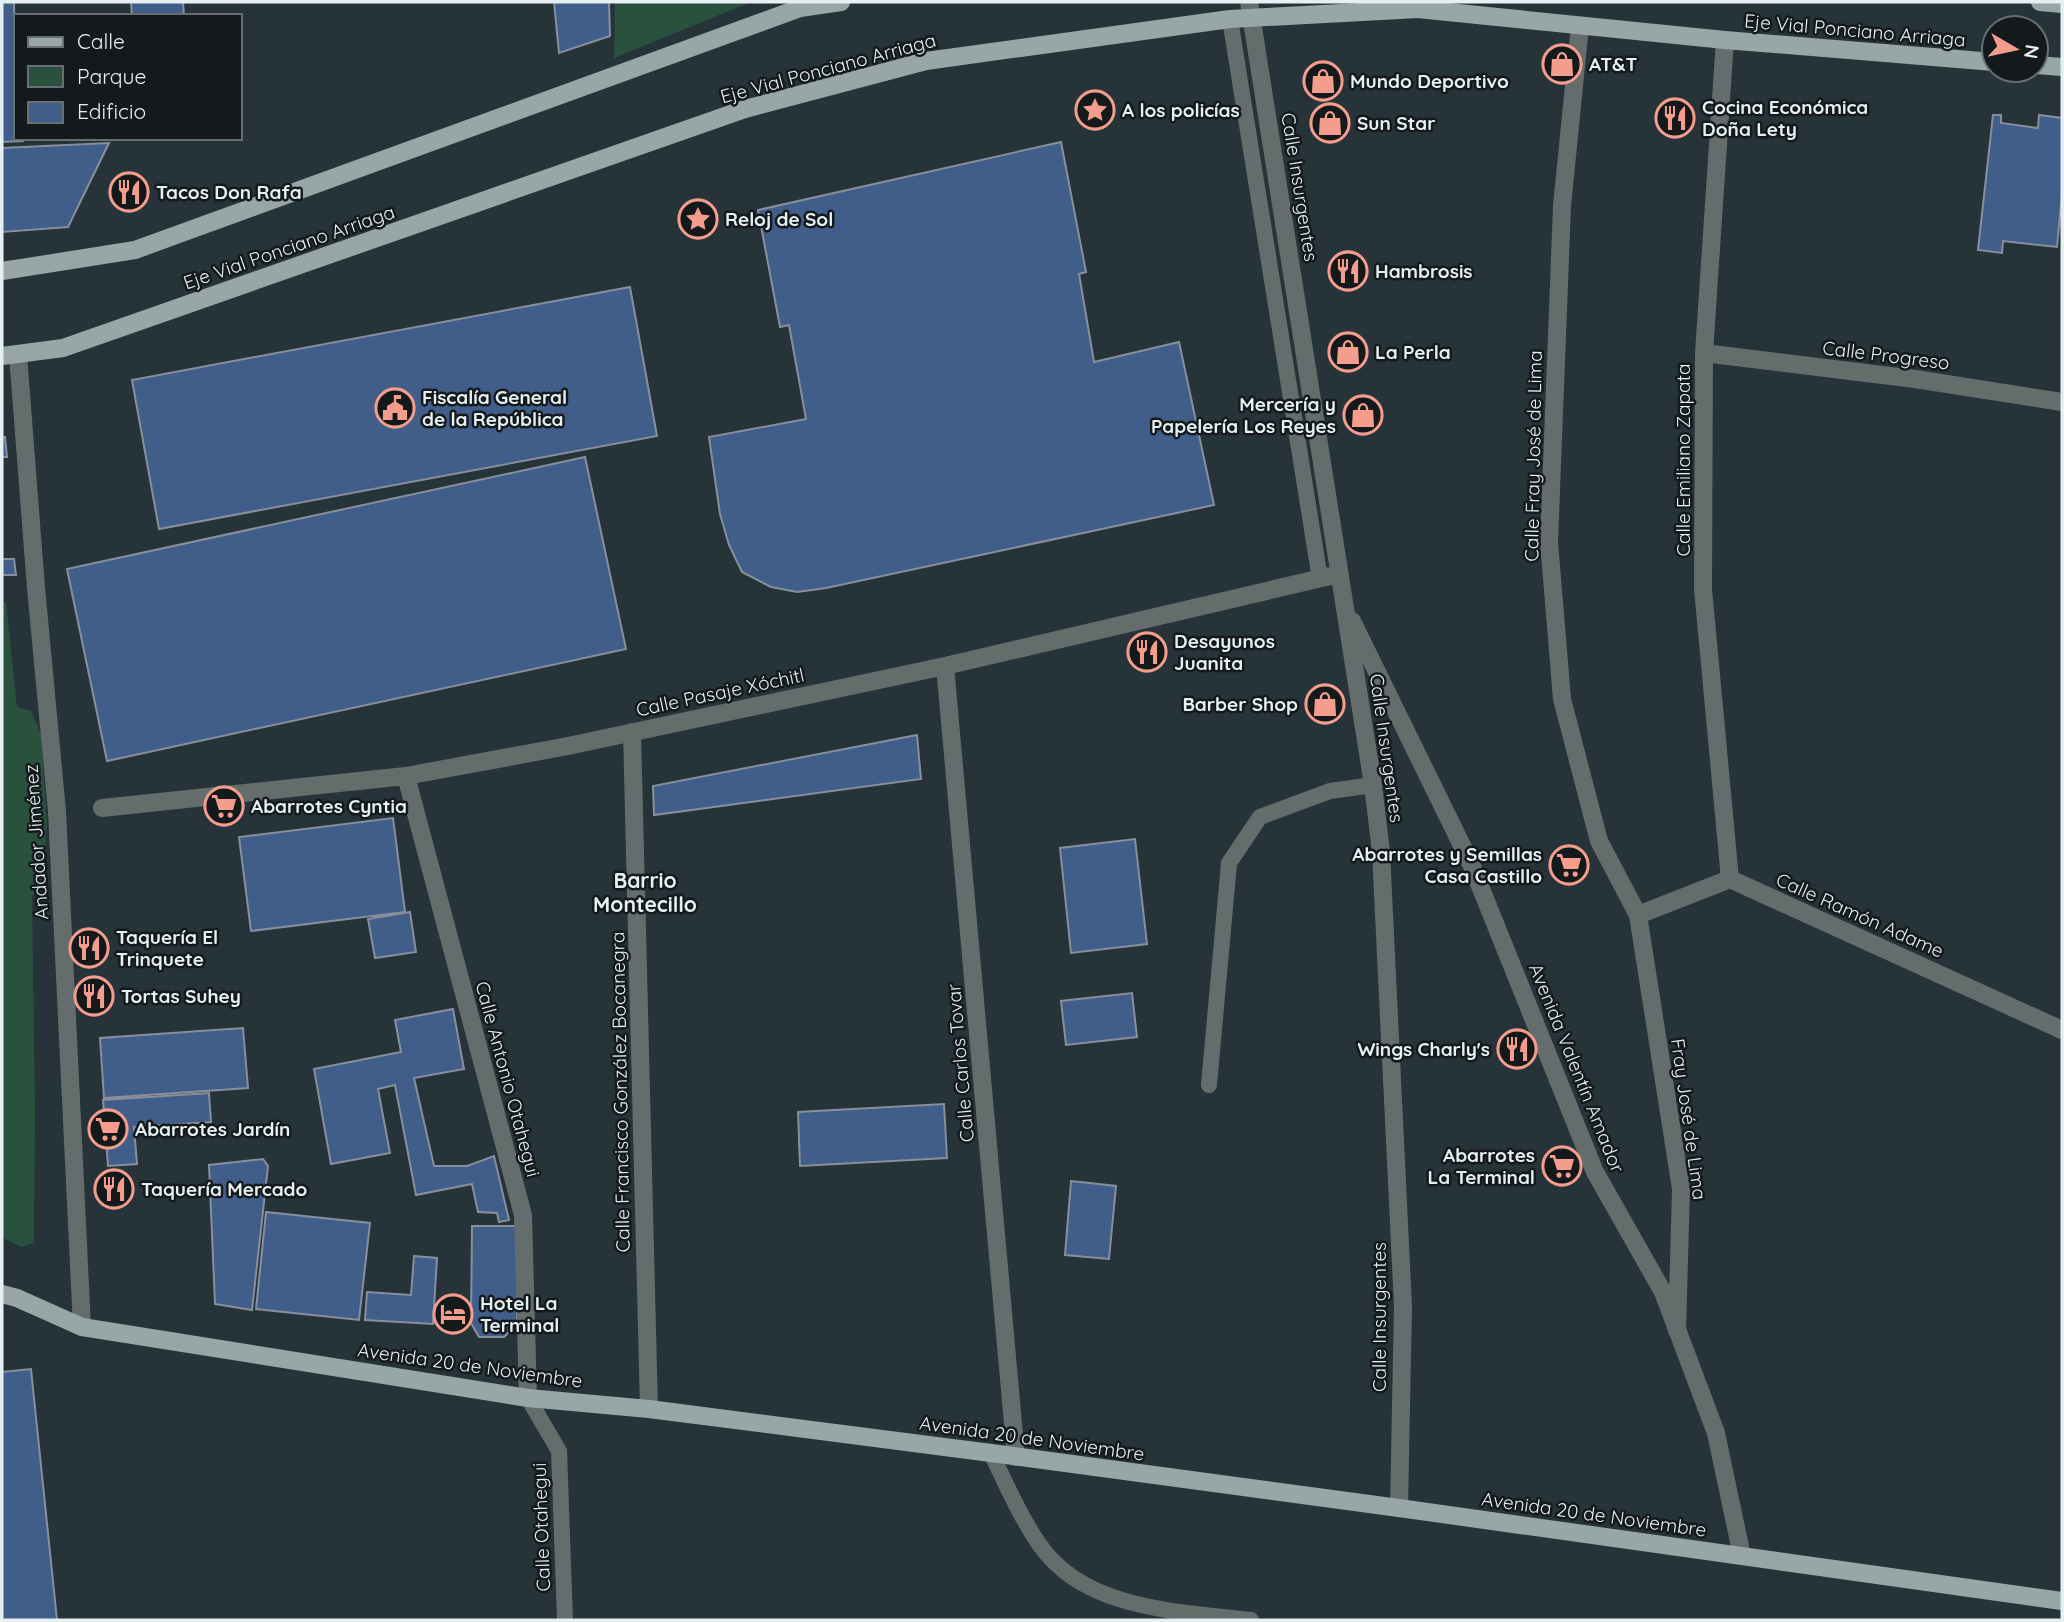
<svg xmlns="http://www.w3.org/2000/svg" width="2064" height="1622" viewBox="0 0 2064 1622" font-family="Quicksand,sans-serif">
  <rect width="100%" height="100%" fill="#263339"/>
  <!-- green -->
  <path fill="#2a513d" d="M 615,2 L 751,2 L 614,58 Z
    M 6,602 L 17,707 L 31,711 L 41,734 L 47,823 L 43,876 L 32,897 L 35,1109 L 34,1243 L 21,1247 L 2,1237 L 2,603 Z"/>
  <!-- building -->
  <path fill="#415d8a" stroke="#878f9c" stroke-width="2" d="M 2,2 L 14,2 L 16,138 L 23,138 L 23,141 L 2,142 Z
    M 131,2 L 183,2 L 184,16 L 132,16 Z
    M 554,2 L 609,2 L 610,36 L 559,53 Z
    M 1993,115 L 2001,115 L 2001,123 L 2038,128 L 2039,115 L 2062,118 L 2062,194 L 2057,247 L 2003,241 L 2002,253 L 1978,250 Z
    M 1061,142 L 1086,272 L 1079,274 L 1094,362 L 1179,342 L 1214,505 L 826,588 L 797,592 L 771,587 L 742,572 L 729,545 L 720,514 L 709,437 L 806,419 L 789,325 L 780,327 L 758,210 Z
    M 109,143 L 68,227 L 2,232 L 2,148 Z
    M 630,287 L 657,436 L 159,529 L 132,380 Z
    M 2,437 L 5,437 L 7,457 L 2,457 Z
    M 585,457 L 626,649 L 107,761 L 67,569 Z
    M 2,559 L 14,559 L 16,575 L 2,575 Z
    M 917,735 L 921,779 L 654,815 L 653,786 Z
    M 393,818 L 405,912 L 251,931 L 239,837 Z
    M 1135,839 L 1147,944 L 1071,953 L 1060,848 Z
    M 410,912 L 416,952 L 375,958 L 368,919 Z
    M 1132,993 L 1137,1037 L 1066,1045 L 1061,1001 Z
    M 453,1009 L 464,1069 L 414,1078 L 434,1166 L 467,1166 L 494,1156 L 509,1220 L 499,1222 L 497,1213 L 478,1212 L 472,1184 L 416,1195 L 395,1085 L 378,1089 L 390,1153 L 331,1164 L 314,1069 L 401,1052 L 395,1020 Z
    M 243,1028 L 248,1088 L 104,1098 L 100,1038 Z
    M 209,1093 L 211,1122 L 134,1127 L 137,1164 L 108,1166 L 103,1100 Z
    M 944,1104 L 947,1158 L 800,1166 L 798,1112 Z
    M 263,1159 L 268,1166 L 252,1310 L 215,1304 L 209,1165 Z
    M 1071,1181 L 1116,1186 L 1109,1259 L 1065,1255 Z
    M 266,1212 L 370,1223 L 359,1320 L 256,1309 Z
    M 472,1226 L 518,1226 L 517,1324 L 504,1337 L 479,1337 L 471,1323 Z
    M 414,1256 L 437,1258 L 433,1324 L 365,1320 L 367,1292 L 411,1295 Z
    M 31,1369 L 57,1620 L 2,1620 L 2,1372 Z"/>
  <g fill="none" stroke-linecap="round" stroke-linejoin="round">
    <!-- service -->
    <path stroke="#656c6c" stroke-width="16" d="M 1230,19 L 1320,579
      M 1209,1085 L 1229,863 L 1260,817 L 1330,791 L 1373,785
      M 528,1398 L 559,1451 L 565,1620
      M 991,1453 C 1006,1484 1020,1516 1039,1544 C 1085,1611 1179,1611 1251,1620"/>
    <!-- pedestrian -->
    <path stroke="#656c6c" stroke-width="18" d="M 18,355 L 36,588 L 57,811 L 82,1327"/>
    <!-- minor -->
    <path stroke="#656c6c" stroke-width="18" d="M 1249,2 L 1373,785 L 1381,852 L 1403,1306 L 1399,1508
      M 1580,26 L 1562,206 L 1549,542 L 1562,699 L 1599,841 L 1638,915 L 1681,1189 L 1677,1331
      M 1725,40 L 1704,353 L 1703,589 L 1730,879
      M 1704,353 L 1915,379 L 2062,402
      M 1352,621 L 1472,866 L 1595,1172 L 1663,1292 L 1716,1433 L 1742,1556
      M 945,666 L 1016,1457
      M 632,732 L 649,1409
      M 406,776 L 523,1215 L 528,1398
      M 102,808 L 406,776 L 568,746 L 945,666 L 1339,574
      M 1638,915 L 1730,879 L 2062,1030"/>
    <!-- primary -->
    <path stroke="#98a7a6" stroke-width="18" d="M 2040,2 L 2062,4
      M 2036,65 L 2062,67
      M 2,271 L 135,250 L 800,8 L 841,2
      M 2,356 L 63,348 L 745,109 L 926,61 L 1230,19 L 1418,9 L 1725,40 L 1994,62
      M 2,1294 L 17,1298 L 82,1327 L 528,1398 L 649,1409 L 991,1453 L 1399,1508 L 2062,1601"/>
  </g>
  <!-- icons -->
  <defs>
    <g id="shop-ring" transform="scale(2.0125)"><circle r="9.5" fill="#141a1c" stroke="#f59d8d" stroke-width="1.5"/><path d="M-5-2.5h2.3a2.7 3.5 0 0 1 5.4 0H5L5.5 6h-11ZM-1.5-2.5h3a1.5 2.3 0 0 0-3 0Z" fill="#f59d8d"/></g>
    <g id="sight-ring" transform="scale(2.0125)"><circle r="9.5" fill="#141a1c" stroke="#f59d8d" stroke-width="1.5"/><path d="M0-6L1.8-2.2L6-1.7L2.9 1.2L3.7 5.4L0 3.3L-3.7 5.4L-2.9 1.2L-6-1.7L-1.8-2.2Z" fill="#f59d8d"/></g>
    <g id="restaurant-ring" transform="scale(2.0125)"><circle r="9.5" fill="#141a1c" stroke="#f59d8d" stroke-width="1.5"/><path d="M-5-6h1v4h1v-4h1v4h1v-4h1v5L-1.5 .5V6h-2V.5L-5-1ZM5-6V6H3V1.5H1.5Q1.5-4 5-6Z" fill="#f59d8d"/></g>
    <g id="civic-ring" transform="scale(2.0125)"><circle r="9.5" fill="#141a1c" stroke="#f59d8d" stroke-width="1.5"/><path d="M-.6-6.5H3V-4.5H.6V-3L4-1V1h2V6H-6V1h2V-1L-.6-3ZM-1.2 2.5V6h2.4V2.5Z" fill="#f59d8d"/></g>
    <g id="supermarket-ring" transform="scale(2.0125)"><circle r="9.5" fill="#141a1c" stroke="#f59d8d" stroke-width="1.5"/><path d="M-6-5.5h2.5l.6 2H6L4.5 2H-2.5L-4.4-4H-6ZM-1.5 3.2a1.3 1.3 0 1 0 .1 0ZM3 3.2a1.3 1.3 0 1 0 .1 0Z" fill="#f59d8d"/></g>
    <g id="hotel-ring" transform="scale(2.0125)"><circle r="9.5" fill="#141a1c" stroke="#f59d8d" stroke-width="1.5"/><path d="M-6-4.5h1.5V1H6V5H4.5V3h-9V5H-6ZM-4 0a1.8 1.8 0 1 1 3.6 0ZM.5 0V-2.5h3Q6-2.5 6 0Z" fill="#f59d8d"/></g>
  </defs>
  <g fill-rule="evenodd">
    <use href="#shop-ring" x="1562" y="64"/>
    <use href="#shop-ring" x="1323" y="81"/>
    <use href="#sight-ring" x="1095" y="110"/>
    <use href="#restaurant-ring" x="1675" y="118"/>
    <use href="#shop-ring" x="1330" y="123"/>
    <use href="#restaurant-ring" x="129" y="192"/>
    <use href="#sight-ring" x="698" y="219"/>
    <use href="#restaurant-ring" x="1348" y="271"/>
    <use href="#shop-ring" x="1348" y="352"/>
    <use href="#civic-ring" x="395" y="408"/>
    <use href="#shop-ring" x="1363" y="415"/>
    <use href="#restaurant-ring" x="1147" y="652"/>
    <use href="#shop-ring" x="1325" y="704"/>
    <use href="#supermarket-ring" x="224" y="806"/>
    <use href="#supermarket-ring" x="1569" y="865"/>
    <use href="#restaurant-ring" x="89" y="948"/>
    <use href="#restaurant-ring" x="94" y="996"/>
    <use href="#restaurant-ring" x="1517" y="1049"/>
    <use href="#supermarket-ring" x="108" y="1129"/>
    <use href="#supermarket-ring" x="1562" y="1166"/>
    <use href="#restaurant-ring" x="114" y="1189"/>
    <use href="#hotel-ring" x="453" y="1314"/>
  </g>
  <g text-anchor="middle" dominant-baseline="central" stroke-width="5" stroke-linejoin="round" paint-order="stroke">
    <!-- street labels -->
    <g font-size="19" fill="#e6eff2" stroke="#141a1c">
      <text transform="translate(1855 30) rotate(5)">Eje Vial Ponciano Arriaga</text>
      <text transform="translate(828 68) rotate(-15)">Eje Vial Ponciano Arriaga</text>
      <text transform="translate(1300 187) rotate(81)">Calle Insurgentes</text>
      <text transform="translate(289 247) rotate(-19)">Eje Vial Ponciano Arriaga</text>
      <text transform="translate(1886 355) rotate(7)">Calle Progreso</text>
      <text transform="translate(1533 456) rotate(-89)">Calle Fray José de Lima</text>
      <text transform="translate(1683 460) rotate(-90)">Calle Emiliano Zapata</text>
      <text transform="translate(720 692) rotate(-12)">Calle Pasaje Xóchitl</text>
      <text transform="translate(1387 748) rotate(82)">Calle Insurgentes</text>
      <text transform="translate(36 842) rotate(-94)">Andador Jiménez</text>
      <text transform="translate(1860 915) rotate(24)">Calle Ramón Adame</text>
      <text transform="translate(960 1063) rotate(-95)">Calle Carlos Tovar</text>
      <text transform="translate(1577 1068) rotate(68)">Avenida Valentín Amador</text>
      <text transform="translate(508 1079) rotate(75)">Calle Antonio Otahegui</text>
      <text transform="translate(620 1092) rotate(-91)">Calle Francisco González Bocanegra</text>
      <text transform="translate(1689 1119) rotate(82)">Fray José de Lima</text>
      <text transform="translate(1379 1317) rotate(-90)">Calle Insurgentes</text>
      <text transform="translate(470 1365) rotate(8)">Avenida 20 de Noviembre</text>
      <text transform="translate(1032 1438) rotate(8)">Avenida 20 de Noviembre</text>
      <text transform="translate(1594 1514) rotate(8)">Avenida 20 de Noviembre</text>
      <text transform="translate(541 1527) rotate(-92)">Calle Otahegui</text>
    </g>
    <!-- poi labels -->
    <g font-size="19" font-weight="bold" fill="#e6eff2" stroke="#141a1c" text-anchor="start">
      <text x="1589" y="64">AT&amp;T</text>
      <text x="1350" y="81">Mundo Deportivo</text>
      <text x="1702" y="107">Cocina Económica<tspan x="1702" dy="22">Doña Lety</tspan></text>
      <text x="1122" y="110">A los policías</text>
      <text x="1357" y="123">Sun Star</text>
      <text x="156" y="192">Tacos Don Rafa</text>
      <text x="725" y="219">Reloj de Sol</text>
      <text x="1375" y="271">Hambrosis</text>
      <text x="1375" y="352">La Perla</text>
      <text x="422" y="397">Fiscalía General<tspan x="422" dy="22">de la República</tspan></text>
      <text x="1336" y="404" text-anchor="end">Mercería y<tspan x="1336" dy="22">Papelería Los Reyes</tspan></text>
      <text x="1174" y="641">Desayunos<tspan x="1174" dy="22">Juanita</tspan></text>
      <text x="1298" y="704" text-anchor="end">Barber Shop</text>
      <text x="251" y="806">Abarrotes Cyntia</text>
      <text x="1542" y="854" text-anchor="end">Abarrotes y Semillas<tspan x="1542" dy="22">Casa Castillo</tspan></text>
      <text x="116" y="937">Taquería El<tspan x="116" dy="22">Trinquete</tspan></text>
      <text x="121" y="996">Tortas Suhey</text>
      <text x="1490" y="1049" text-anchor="end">Wings Charly's</text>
      <text x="135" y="1129">Abarrotes Jardín</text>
      <text x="1535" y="1155" text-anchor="end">Abarrotes<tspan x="1535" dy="22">La Terminal</tspan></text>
      <text x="141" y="1189">Taquería Mercado</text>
      <text x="480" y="1303">Hotel La<tspan x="480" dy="22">Terminal</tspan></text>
    </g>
    <!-- neighbourhood labels -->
    <g font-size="21" font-weight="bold" fill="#e6eff2" stroke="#141a1c">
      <text x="645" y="880">Barrio<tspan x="645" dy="24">Montecillo</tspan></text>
    </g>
  </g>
  <!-- border -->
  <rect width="2064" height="1622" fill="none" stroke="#e6eff2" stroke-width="7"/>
  <!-- legend -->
  <rect x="14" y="14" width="228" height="126" fill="#141a1c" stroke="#686f72" stroke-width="2"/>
  <rect x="28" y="37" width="35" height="10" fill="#98a7a6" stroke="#686f72" stroke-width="2"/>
  <text x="77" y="49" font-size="21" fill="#e6eff2">Calle</text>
  <rect x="28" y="66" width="35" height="21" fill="#2a513d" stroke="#686f72" stroke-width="2"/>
  <text x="77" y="84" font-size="21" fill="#e6eff2">Parque</text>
  <rect x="28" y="102" width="35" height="21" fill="#415d8a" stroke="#686f72" stroke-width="2"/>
  <text x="77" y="119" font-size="21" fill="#e6eff2">Edificio</text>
  <!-- north arrow -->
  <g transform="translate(2015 49) rotate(99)"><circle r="33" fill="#141a1c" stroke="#686f72" stroke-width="2"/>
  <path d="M0-5L12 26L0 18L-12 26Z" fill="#f59d8d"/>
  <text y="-10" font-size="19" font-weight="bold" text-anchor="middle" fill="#e6eff2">N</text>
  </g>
</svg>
